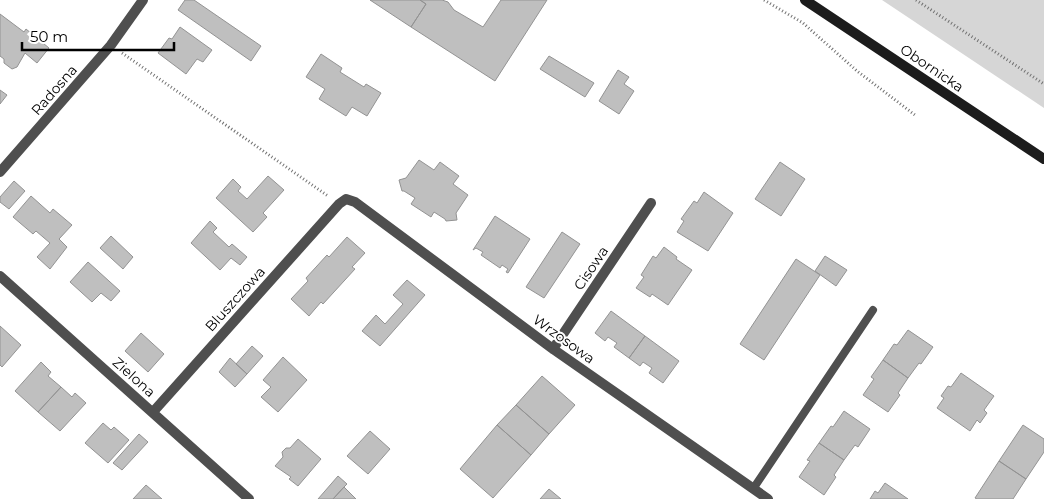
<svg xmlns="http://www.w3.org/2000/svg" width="1044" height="499" viewBox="0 0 1044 499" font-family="Montserrat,sans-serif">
  <rect width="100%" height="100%" fill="#fff"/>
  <!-- green -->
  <path fill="#d6d6d6" d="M 882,0 L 1044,0 L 1044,108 Z"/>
  <!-- building -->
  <path fill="#bfbfbf" stroke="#939393" d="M 185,0 L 194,0 L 261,46 L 251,61 L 178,10 Z
    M 370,0 L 420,0 L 426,4 L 411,27 Z
    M 420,0 L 442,0 L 448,2 L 454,10 L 483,27 L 501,0 L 547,0 L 495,81 L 411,27 L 426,4 Z
    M 0,14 L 24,32 L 26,29 L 49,48 L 37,63 L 25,53 L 17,67 L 12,69 L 4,63 L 4,59 L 0,56 Z
    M 180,27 L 212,50 L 203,62 L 197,59 L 186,74 L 158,53 L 169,38 L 172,39 Z
    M 321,54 L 342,68 L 340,72 L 364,87 L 366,84 L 381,93 L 367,116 L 352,107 L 346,116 L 319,99 L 325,89 L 306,77 Z
    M 549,56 L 594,83 L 585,97 L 540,69 Z
    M 618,70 L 629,77 L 624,84 L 634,91 L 619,114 L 599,101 Z
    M 0,90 L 7,95 L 0,104 Z
    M 419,160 L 434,170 L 440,162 L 459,176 L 453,184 L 468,195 L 456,213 L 457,220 L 446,221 L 445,219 L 434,212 L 431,217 L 411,204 L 415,198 L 404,191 L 402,191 L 399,180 L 406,178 Z
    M 780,162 L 805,179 L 781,216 L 755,199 Z
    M 268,176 L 284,190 L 263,213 L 267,217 L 253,232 L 216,198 L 233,179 L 241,187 L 238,191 L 247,199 Z
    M 14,181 L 25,191 L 9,209 L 0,202 L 0,197 Z
    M 704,192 L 733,213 L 708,251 L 677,232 L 684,221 L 681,219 L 694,201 L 697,203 Z
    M 31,196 L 50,213 L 53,209 L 72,225 L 59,239 L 67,247 L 50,269 L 37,257 L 50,243 L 36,231 L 33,234 L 13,217 Z
    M 495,216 L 530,239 L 508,273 L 506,272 L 508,269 L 502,265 L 500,268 L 481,255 L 483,252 L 476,248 L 473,250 Z
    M 210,221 L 217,228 L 213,232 L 229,247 L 232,244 L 247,257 L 240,265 L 231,258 L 220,270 L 191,243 Z
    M 562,232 L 580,244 L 544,298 L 526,287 Z
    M 111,236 L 133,257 L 123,269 L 100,248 Z
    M 347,237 L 365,253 L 352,267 L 355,269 L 323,304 L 321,302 L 309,316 L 291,299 L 308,281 L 306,278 L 327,255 L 329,257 Z
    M 664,247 L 677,257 L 676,259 L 692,270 L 668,305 L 652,294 L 650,297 L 636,288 L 644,277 L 641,275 L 653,256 L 656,258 Z
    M 825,256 L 847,270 L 836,286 L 815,271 Z
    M 796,259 L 820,275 L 764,360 L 740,344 Z
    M 88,262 L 120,291 L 111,301 L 101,293 L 92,302 L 70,282 Z
    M 407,280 L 425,295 L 380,346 L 362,331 L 376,315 L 385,324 L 403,304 L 393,295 Z
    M 611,311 L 645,336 L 629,358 L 614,347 L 617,343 L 608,337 L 605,341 L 595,333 Z
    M 0,326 L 21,345 L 2,367 L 0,365 Z
    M 908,330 L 933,347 L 921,364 L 919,363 L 908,378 L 883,360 L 894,344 L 897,345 Z
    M 141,333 L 164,354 L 148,372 L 125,351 Z
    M 645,336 L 679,361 L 663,383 L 649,373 L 652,368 L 643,362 L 640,366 L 629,358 Z
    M 252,346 L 263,356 L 247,374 L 236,364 Z
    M 283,357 L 307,380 L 278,412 L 261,397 L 271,387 L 263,380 Z
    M 230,358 L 247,374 L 235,387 L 219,372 Z
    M 883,360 L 908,378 L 898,393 L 900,395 L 888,412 L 863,395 L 874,379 L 871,377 Z
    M 41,362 L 51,372 L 48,376 L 61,387 L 38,412 L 15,391 Z
    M 961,373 L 994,396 L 984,410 L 987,413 L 980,423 L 977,420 L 970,431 L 937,408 L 944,398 L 941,396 L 948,386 L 951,387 Z
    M 542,376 L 575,405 L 549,434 L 516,405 Z
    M 61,387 L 72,397 L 75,393 L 86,403 L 60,431 L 38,412 Z
    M 516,405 L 549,434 L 531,455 L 497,425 Z
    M 844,411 L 870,429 L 858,447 L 855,445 L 844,460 L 819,443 L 831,426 L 833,427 Z
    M 103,423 L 111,430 L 114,427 L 129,440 L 108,463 L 85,443 Z
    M 497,425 L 531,455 L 493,498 L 460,469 Z
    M 1023,425 L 1044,439 L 1044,452 L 1026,479 L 999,461 Z
    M 370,431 L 390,449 L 368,474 L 347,456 Z
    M 139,434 L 148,442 L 122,470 L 113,463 Z
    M 298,439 L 321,459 L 298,486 L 289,479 L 291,477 L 275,466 L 283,457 L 282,452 L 286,448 L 290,448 Z
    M 819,443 L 844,460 L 834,475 L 836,477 L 824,495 L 799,477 L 810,461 L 807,460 Z
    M 999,461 L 1026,479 L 1013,499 L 977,499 L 975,498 Z
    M 338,476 L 347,484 L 344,487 L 333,499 L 318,499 Z
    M 885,483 L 908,499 L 870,499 L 875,491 L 878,493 Z
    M 146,485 L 162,499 L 133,499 Z
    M 344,487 L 356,499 L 333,499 Z
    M 549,489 L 561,499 L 540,499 Z"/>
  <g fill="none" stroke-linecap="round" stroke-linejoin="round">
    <!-- path -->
    <path stroke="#717171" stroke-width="3" stroke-dasharray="1 2.5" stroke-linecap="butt" d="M 764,0 L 803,23 L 857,71 L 915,115
      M 916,0 L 1044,84
      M 122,53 L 328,196"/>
    <!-- service -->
    <path stroke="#4f4f4f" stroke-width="8" d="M 753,489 L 873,310"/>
    <!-- minor -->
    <path stroke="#4f4f4f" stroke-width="10" d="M 0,172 L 111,45 L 143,0
      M 0,276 L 249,499
      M 553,349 L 651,203
      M 153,412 L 339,204 L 346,199 L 355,202 L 553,349 L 768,499"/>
    <!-- secondary -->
    <path stroke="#1c1c1c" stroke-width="10" d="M 805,0 L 1044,159"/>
  </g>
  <g text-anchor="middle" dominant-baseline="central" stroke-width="4" stroke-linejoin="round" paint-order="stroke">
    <!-- street labels -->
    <g font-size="14" fill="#000" stroke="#fff">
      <text transform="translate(932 68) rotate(34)">Obornicka</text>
      <text transform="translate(54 90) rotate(-49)">Radosna</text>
      <text transform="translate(591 268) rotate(-56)">Cisowa</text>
      <text transform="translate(235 299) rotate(-48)">Bluszczowa</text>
      <text transform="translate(564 339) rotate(36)">Wrzosowa</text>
      <text transform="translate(134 377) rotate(42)">Zielona</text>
    </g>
  </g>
  <!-- scale -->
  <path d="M22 42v8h152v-8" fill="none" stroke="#000000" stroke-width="2.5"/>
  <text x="30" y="42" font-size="15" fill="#000000" stroke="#ffffff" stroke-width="4" paint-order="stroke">50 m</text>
</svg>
